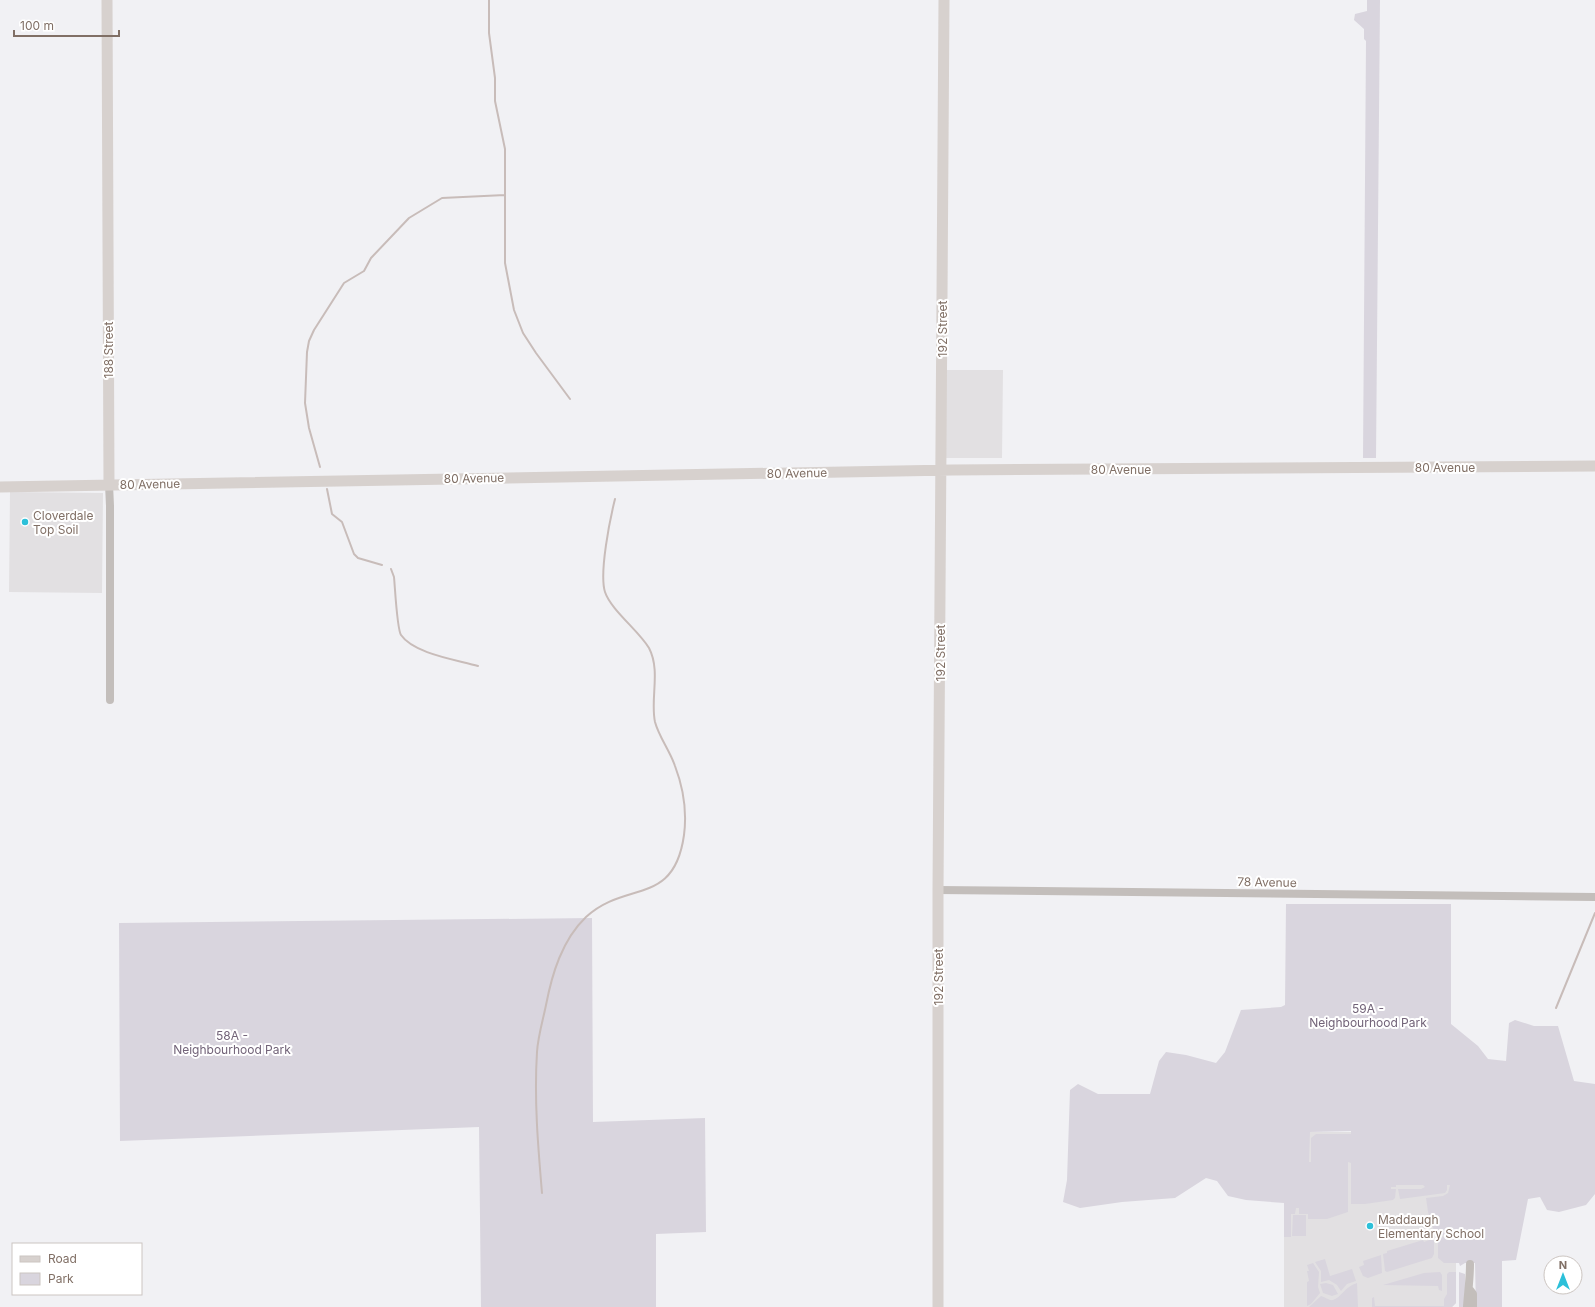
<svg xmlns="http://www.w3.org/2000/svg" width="1595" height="1307" viewBox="0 0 1595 1307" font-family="Inter,sans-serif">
  <rect width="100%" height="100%" fill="#f1f1f4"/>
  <!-- built -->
  <path fill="#e2e0e2" d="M 943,370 L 1003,370 L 1002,458 L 942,458 Z
    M 10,492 L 103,493 L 102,593 L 9,592 Z
    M 1310,1132 L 1456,1132 L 1456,1303 L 1452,1307 L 1284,1307 L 1284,1163 Z"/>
  <!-- green -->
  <path fill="#d9d5de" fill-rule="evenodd" d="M 1367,0 L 1380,0 L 1376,458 L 1363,458 L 1366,41 L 1364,39 L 1364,29 L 1354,20 L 1355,14 L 1367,11 Z
    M 1286,904 L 1451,904 L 1451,1024 L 1478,1046 L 1488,1059 L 1506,1061 L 1509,1023 L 1515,1020 L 1534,1026 L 1558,1026 L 1574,1081 L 1595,1084 L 1595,1194 L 1586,1205 L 1559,1212 L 1547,1210 L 1540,1197 L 1528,1199 L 1516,1260 L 1502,1261 L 1502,1307 L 1476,1307 L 1475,1263 L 1465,1263 L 1460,1266 L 1459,1263 L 1444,1263 L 1438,1258 L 1438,1238 L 1444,1237 L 1444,1235 L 1435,1234 L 1428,1212 L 1426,1198 L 1443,1196 L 1448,1193 L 1450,1185 L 1447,1185 L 1447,1190 L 1445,1193 L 1400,1199 L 1398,1189 L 1421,1189 L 1425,1187 L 1423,1185 L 1396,1185 L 1396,1187 L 1391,1187 L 1391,1189 L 1396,1189 L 1395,1198 L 1393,1200 L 1365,1204 L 1351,1204 L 1351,1163 L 1348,1162 L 1348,1212 L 1327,1219 L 1308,1219 L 1308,1214 L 1299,1214 L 1299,1208 L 1296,1208 L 1295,1214 L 1291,1214 L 1291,1237 L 1284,1237 L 1284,1203 L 1246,1200 L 1228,1196 L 1217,1181 L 1206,1178 L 1175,1198 L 1122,1202 L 1080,1208 L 1063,1202 L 1067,1180 L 1070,1090 L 1078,1084 L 1098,1094 L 1150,1094 L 1159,1061 L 1166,1052 L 1186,1055 L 1216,1063 L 1225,1052 L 1241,1010 L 1281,1007 L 1285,1005 ZM 1310,1132 L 1351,1131 L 1351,1134 L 1316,1134 L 1311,1138 L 1311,1162 L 1309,1162 Z
    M 592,918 L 593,1122 L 705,1118 L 706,1232 L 656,1234 L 656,1307 L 481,1307 L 479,1127 L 120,1141 L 119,923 Z
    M 1293,1215 L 1306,1215 L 1306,1236 L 1292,1236 Z
    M 1432,1239 L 1434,1241 L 1434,1254 L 1432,1258 L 1387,1272 L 1385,1271 L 1383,1254 L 1387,1253 L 1387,1251 L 1423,1240 L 1424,1242 Z
    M 1381,1255 L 1382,1273 L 1368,1278 L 1363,1276 L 1359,1267 L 1364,1265 L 1363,1261 Z
    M 1325,1259 L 1330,1276 L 1352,1269 L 1356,1281 L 1347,1284 L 1341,1291 L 1337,1285 L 1329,1280 L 1321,1282 L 1321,1271 L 1315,1262 Z
    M 1313,1263 L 1319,1272 L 1318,1287 L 1320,1293 L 1311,1304 L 1307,1306 L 1307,1282 L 1309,1281 L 1307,1271 L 1309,1271 L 1307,1265 Z
    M 1440,1272 L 1442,1275 L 1442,1291 L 1439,1290 L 1438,1286 L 1383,1285 L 1424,1273 Z
    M 1449,1272 L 1456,1272 L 1456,1303 L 1452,1307 L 1372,1307 L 1372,1298 L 1374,1297 L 1375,1306 L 1444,1306 L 1444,1299 L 1447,1294 L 1447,1274 Z
    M 1459,1272 L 1465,1274 L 1465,1307 L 1459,1307 Z
    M 1326,1283 L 1333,1285 L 1338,1294 L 1332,1296 L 1323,1293 L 1320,1284 Z
    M 1357,1283 L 1358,1307 L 1309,1307 L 1321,1296 C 1325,1297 1330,1301 1333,1300 C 1342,1297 1344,1287 1357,1283 Z"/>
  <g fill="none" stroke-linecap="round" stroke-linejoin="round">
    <!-- stream -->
    <path stroke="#c8bcb9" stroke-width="2" d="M 489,0 L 489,33 L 495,78 L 495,101 L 505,149 L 505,263 L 514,310 L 523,333 L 536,353 L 570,399
      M 320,467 L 309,428 L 305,403 L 307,352 L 309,341 L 314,330 L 344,283 L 364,271 L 371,258 L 409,218 L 442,198 L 505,195
      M 327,489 L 332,514 L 342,522 L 354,554 L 358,558 L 382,565
      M 391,569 L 394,577 C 395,587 397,629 401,635 C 414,654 458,660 478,666
      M 1556,1008 L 1595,913
      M 542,1193 C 538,1146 534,1099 537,1052 C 538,1036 543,1020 546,1005 C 552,974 562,940 586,917 C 626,880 674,907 684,835 C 687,812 683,787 675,766 C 670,751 659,737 655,722 C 650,699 661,671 649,648 C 639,631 611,610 605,592 C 599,573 610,519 615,499"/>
    <!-- street -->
    <path stroke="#c3bebb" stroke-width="8" d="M 109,484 L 110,506 L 110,700
      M 938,890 L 1595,897
      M 1470,1290 L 1473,1294 L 1473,1307
      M 1467,1307 C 1468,1292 1470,1279 1470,1264"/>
    <!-- secondary -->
    <path stroke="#d7d1ce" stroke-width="11" d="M 107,0 L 109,484
      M 0,487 L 952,470 L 1595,466
      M 938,1307 L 938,890 L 944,0"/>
  </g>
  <!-- markers -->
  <g fill="#2cc0d9" stroke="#fff" stroke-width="1.5">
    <circle cx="25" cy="522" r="4"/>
    <circle cx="1370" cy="1226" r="4"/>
  </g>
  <g text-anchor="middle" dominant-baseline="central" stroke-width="4" stroke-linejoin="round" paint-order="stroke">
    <!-- street labels -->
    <g font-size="12" fill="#806f65" stroke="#fff">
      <text transform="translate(942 329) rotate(-90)">192 Street</text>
      <text transform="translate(108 350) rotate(-90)">188 Street</text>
      <text x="1445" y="467">80 Avenue</text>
      <text x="1121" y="469">80 Avenue</text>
      <text transform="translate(797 473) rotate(-1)">80 Avenue</text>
      <text transform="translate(474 478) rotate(-1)">80 Avenue</text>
      <text transform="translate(150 484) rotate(-1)">80 Avenue</text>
      <text transform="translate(940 653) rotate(-90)">192 Street</text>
      <text transform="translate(1267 882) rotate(1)">78 Avenue</text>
      <text transform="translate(938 977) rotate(-90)">192 Street</text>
    </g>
    <!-- poi labels -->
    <g font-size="12" fill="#806f65" stroke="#fff" text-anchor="start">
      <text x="33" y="515">Cloverdale<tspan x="33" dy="14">Top Soil</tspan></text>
      <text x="1378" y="1219">Maddaugh<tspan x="1378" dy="14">Elementary School</tspan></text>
    </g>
    <!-- park labels -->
    <g font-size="12" fill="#726378" stroke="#fff">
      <text x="1368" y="1008">59A -<tspan x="1368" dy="14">Neighbourhood Park</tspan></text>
      <text x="232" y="1035">58A -<tspan x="232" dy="14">Neighbourhood Park</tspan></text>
    </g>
  </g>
  <!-- legend -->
  <rect x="12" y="1243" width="130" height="52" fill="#ffffff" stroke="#ccc5c1"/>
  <rect x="20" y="1256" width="20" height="6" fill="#d7d1ce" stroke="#ccc5c1"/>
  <text x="48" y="1263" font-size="12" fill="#806f65">Road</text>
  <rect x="20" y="1273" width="20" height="12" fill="#d9d5de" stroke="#ccc5c1"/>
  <text x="48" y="1283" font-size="12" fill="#806f65">Park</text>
  <!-- north arrow -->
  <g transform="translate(1563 1275)"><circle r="19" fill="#ffffff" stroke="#ccc5c1"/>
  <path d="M0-3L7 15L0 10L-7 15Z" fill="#2cc0d9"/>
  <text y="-6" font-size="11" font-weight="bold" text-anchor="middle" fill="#806f65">N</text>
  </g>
  <!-- scale -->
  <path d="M14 30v6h105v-6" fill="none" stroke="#806f65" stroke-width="2"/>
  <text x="20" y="30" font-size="12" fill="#806f65" stroke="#ffffff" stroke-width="3" paint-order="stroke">100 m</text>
</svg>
